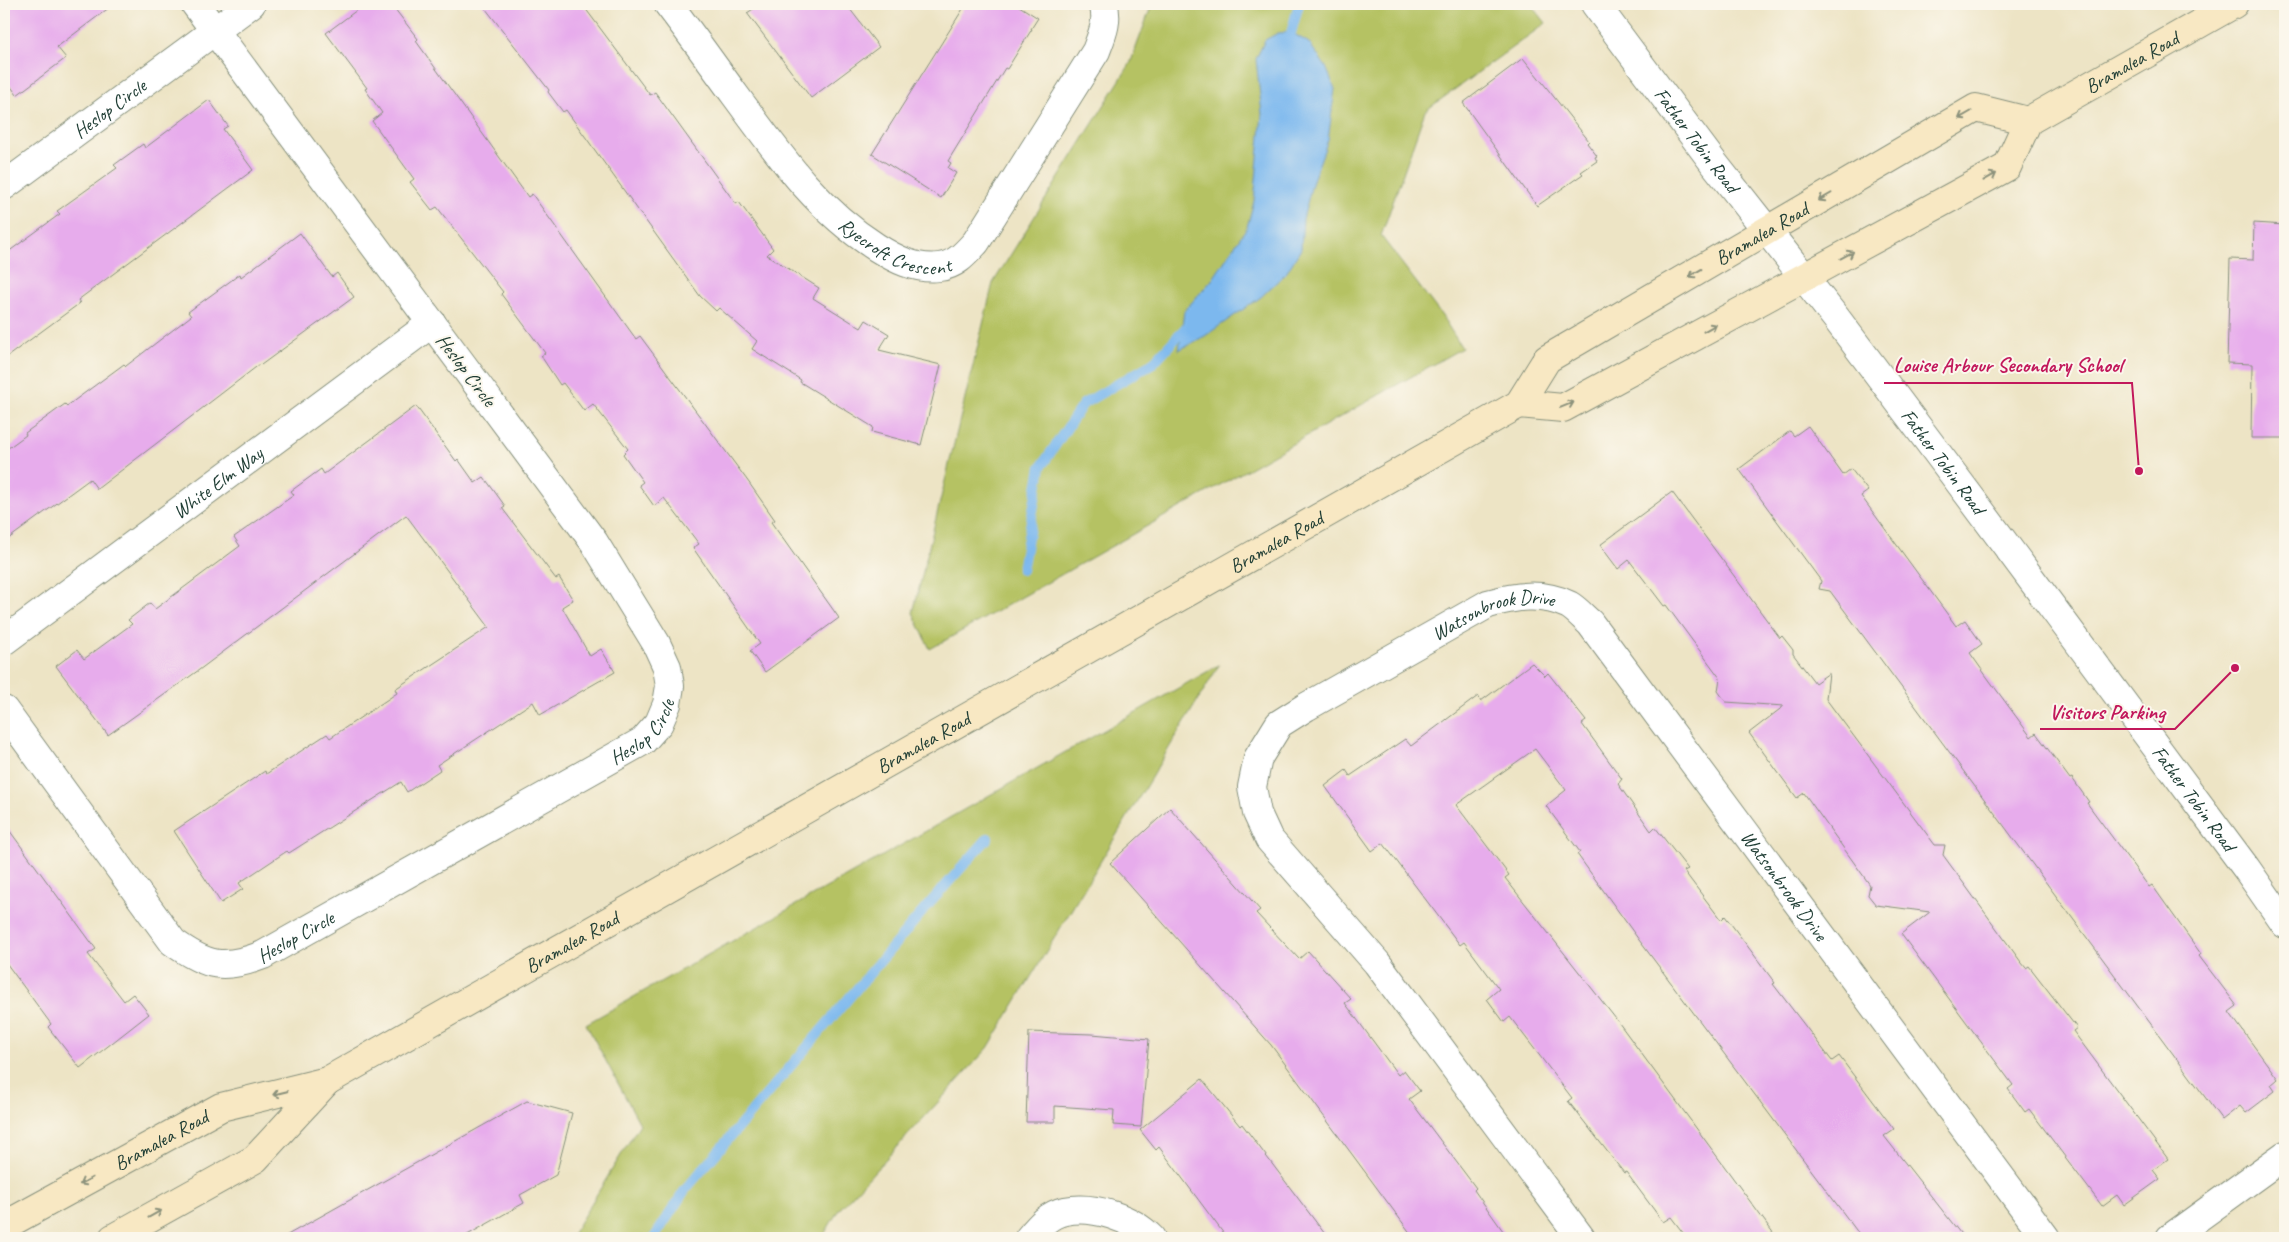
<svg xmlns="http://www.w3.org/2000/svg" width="2289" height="1242" viewBox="0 0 2289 1242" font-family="Caveat,sans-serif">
  <rect width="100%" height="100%" fill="#fbf7ec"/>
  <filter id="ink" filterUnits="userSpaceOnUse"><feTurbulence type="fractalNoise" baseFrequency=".02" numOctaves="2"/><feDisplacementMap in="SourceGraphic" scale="10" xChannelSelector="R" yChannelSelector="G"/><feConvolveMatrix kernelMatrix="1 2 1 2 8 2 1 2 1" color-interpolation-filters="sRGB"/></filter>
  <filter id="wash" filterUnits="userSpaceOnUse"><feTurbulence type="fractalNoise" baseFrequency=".0096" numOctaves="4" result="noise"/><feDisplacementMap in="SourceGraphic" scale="20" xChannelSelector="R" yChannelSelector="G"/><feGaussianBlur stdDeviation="1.12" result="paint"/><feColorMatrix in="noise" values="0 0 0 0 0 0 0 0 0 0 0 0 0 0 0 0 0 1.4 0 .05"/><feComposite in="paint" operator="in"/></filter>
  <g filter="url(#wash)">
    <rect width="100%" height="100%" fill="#ede4c5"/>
    <!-- green -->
    <path fill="#b5c264" stroke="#6a804c" d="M 1152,4 L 1531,4 L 1546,23 L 1425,111 L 1381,236 L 1442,316 L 1462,348 L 930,649 L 913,613 L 993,283 L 1130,64 Z
      M 1219,665 L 988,1048 L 838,1211 L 822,1238 L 570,1238 L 640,1124 L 586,1024 Z"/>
    <!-- water -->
    <path fill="#7bb8ee" stroke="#4d7a91" d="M 1291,32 L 1309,43 L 1326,67 L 1335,89 L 1328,140 L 1313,180 L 1303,219 L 1301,249 L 1287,272 L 1261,297 L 1205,336 L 1179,350 L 1184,311 L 1212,280 L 1247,227 L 1254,201 L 1262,114 L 1256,59 L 1265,40 L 1278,33 Z"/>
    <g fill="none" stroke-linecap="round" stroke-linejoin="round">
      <!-- stream -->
      <path stroke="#7bb8ee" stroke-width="10" d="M 1288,44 L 1299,4
        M 1022,570 L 1041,467 L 1083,404 L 1153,363 L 1190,323
        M 654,1238 L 685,1190 L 930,903 L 988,838"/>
    </g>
    <g id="blocks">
      <!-- building -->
      <path fill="#e7acec" d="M 4,4 L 114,4 L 57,47 L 66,58 L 17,95 L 4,77 Z
        M 365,4 L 391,4 L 418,39 L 416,41 L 528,197 L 532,194 L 636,339 L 640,336 L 747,480 L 775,520 L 771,522 L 839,618 L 765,672 L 750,651 L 760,644 L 693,548 L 699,544 L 664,498 L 654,506 L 639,485 L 643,482 L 623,454 L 628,449 L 593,404 L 584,411 L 563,383 L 560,385 L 541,356 L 545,353 L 501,294 L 503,292 L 437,207 L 432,210 L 410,182 L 414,179 L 372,121 L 382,113 L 365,89 L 367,88 L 326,33 Z
        M 482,4 L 582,4 L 650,95 L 655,92 L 736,204 L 739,202 L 773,249 L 767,255 L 819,288 L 813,298 L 861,328 L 866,320 L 889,334 L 879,350 L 941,365 L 921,445 L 872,432 L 873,427 L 800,382 L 801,380 L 752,349 L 757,341 L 719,308 L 716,311 L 700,296 L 566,110 L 563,112 L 548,92 L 549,90 Z
        M 761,4 L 846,4 L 879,47 L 811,98 L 747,13 Z
        M 966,4 L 1016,4 L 1038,18 L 1031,29 L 1032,29 L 1007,69 L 1005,68 L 948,161 L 951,163 L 948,168 L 956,173 L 941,198 L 872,154 Z
        M 1523,58 L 1589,141 L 1587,143 L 1597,156 L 1595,157 L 1597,161 L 1581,172 L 1583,174 L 1537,206 L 1463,103 Z
        M 209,100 L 228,126 L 223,129 L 253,170 L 78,300 L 80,303 L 4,359 L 4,255 L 60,214 L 57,211 L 117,168 L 114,165 L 143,144 L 145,148 Z
        M 2254,223 L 2285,225 L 2285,438 L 2251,438 L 2252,364 L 2227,363 L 2230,259 L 2253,260 Z
        M 300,233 L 332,277 L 337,273 L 354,297 L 261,365 L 260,364 L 97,489 L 90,479 L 4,542 L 4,451 L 26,435 L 25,433 L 65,404 L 67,406 L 124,364 L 126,366 L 191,316 L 188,312 L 240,274 L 241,277 Z
        M 416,406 L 456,461 L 458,459 L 475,483 L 484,477 L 505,506 L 502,508 L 556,579 L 559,577 L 573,600 L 562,607 L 590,656 L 601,649 L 615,672 L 540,715 L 533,702 L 437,765 L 440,770 L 407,792 L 401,782 L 289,853 L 287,851 L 239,883 L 243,889 L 221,903 L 174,831 L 265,771 L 266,774 L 327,734 L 330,738 L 397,693 L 395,689 L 489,627 L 406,515 L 199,670 L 108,735 L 56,666 L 77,650 L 84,659 L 132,624 L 128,620 L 150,603 L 155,609 L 240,546 L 234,537 L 294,495 L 291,491 L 321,469 L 324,474 Z
        M 1808,426 L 1843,475 L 1851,469 L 1868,491 L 1861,496 L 1956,626 L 1965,620 L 1982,644 L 1970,653 L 1987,677 L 2031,737 L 2036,733 L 2070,779 L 2072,778 L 2089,802 L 2087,803 L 2149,887 L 2152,885 L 2201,954 L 2199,956 L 2237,1006 L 2229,1012 L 2278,1079 L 2271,1085 L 2275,1091 L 2246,1113 L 2240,1106 L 2222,1120 L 1830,591 L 1819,589 L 1821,581 L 1739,469 L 1790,431 L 1794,436 Z
        M 1672,492 L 1780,638 L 1782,636 L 1793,650 L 1793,654 L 1815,683 L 1829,673 L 1826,699 L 1935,845 L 1945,845 L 1943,855 L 2021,962 L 2026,968 L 2029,966 L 2077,1028 L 2073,1031 L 2168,1159 L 2153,1170 L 2160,1179 L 2124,1205 L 2117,1195 L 2102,1206 L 2029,1109 L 2025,1112 L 2008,1089 L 2013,1085 L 1901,934 L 1930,912 L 1876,905 L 1868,895 L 1870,885 L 1804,793 L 1797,798 L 1749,733 L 1784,706 L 1726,702 L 1718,691 L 1720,678 L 1666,605 L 1664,606 L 1629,560 L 1618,569 L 1600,545 Z
        M 1532,663 L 1545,676 L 1548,673 L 1586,721 L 1582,724 L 1622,779 L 1618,784 L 1651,831 L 1655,827 L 1688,869 L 1684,871 L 1721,920 L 1725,916 L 1775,983 L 1773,984 L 1832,1061 L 1839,1056 L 1894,1129 L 1884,1136 L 1964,1238 L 1862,1238 L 1639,940 L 1577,854 L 1580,852 L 1546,806 L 1566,790 L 1535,749 L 1456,805 L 1509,875 L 1505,878 L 1616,1019 L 1777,1238 L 1687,1238 L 1671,1217 L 1663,1222 L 1626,1172 L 1624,1173 L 1568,1101 L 1572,1098 L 1510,1017 L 1504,1022 L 1487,999 L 1499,989 L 1464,942 L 1460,945 L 1383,843 L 1372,851 L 1325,786 L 1346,770 L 1350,776 L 1405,739 L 1411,746 L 1478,696 L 1481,701 Z
        M 1170,808 L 1260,910 L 1256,913 L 1299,959 L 1308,951 L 1351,999 L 1345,1003 L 1398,1075 L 1404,1070 L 1420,1091 L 1409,1099 L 1476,1188 L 1474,1190 L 1508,1238 L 1414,1238 L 1271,1045 L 1110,863 Z
        M 4,823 L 96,949 L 88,954 L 124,1001 L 133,994 L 149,1014 L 80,1068 L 48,1027 L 51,1024 L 4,960 Z
        M 1029,1032 L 1092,1034 L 1149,1039 L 1141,1127 L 1113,1125 L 1114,1110 L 1055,1106 L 1055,1122 L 1026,1122 Z
        M 1202,1079 L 1240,1126 L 1242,1124 L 1328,1238 L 1227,1238 L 1159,1147 L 1156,1150 L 1140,1130 Z
        M 527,1101 L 572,1113 L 556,1175 L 520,1195 L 524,1203 L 462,1238 L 282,1238 Z"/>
    </g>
  </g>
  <g filter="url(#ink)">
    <use href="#blocks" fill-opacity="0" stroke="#86907c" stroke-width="1"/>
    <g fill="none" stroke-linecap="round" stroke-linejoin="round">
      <!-- minor casing -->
      <g stroke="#86907c" stroke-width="30">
        <g id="minor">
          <path id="s1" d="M 668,4 C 691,34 713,65 735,95 C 778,153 815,208 876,247 C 895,259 916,270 939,267 C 956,265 965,254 976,242 L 1096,51 C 1102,35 1109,20 1103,4"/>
          <path id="s2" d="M 4,186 L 251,4"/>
          <path id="s3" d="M 4,641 L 432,323"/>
          <path id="s4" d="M 4,710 L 173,942 C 207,967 224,970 263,955 L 643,741 L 659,723 L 667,704 L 670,686 L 667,667 L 656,643 L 594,542 L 195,4"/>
          <path d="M 1029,1238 C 1039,1226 1049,1214 1065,1211 C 1093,1205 1132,1218 1151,1238"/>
          <path id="s5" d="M 1581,1238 L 1377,963 L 1269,839 L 1257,813 L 1252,787 L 1258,758 L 1279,724 L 1306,707 L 1488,604 C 1515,596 1542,592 1569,605 C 1576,609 1583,617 1590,623 L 2046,1238"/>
          <path d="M 2170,1238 L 2285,1155"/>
        </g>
      </g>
      <!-- tertiary casing -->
      <g stroke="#86907c" stroke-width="30">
        <g id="tertiary">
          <path id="s6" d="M 1595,4 L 1713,162 L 1836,318 L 1974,502 L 2246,868 L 2285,924"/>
        </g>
      </g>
      <!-- secondary casing -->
      <g stroke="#86907c" stroke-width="30">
        <g id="secondary">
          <path id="s7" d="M 1519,404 L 1563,408 L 2007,167 L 2028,121 L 2234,4"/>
          <path id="s8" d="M 4,1226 L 221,1107 L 327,1081 L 1519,404 L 1547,359 L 1976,108 L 2028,121"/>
          <path d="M 113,1238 L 255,1159 L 327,1081"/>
        </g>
      </g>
      <!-- minor -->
      <use href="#minor" stroke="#fff" stroke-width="28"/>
      <!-- tertiary -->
      <use href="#tertiary" stroke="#fff" stroke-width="28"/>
      <!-- secondary -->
      <use href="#secondary" stroke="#f8e8c3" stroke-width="28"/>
    </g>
    <!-- one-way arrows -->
    <defs><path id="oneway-shaft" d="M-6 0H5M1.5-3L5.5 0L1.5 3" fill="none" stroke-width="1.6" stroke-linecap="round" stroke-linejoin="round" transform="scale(1.25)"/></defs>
    <g stroke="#8c927c">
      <use href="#oneway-shaft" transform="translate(1965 115) rotate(150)"/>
      <use href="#oneway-shaft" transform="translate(1990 177) rotate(-29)"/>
      <use href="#oneway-shaft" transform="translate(1825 197) rotate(150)"/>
      <use href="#oneway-shaft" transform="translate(1847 255) rotate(-28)"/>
      <use href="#oneway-shaft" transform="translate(1695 273) rotate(149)"/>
      <use href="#oneway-shaft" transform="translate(1710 328) rotate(-29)"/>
      <use href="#oneway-shaft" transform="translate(1567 405) rotate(-22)"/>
      <use href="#oneway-shaft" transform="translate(280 1093) rotate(166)"/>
      <use href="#oneway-shaft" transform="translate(86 1181) rotate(151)"/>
      <use href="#oneway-shaft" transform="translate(155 1214) rotate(-29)"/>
    </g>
  </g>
  <g text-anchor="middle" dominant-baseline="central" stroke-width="4" stroke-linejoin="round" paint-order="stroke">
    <!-- street labels -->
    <g font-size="20" fill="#1f3d34" stroke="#fbf7ec">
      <text stroke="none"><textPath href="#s7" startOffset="719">Bramalea Road</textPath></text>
      <text stroke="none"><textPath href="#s2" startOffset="131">Heslop Circle</textPath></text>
      <text stroke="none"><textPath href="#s6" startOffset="170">Father Tobin Road</textPath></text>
      <text stroke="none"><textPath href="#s8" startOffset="2029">Bramalea Road</textPath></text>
      <text stroke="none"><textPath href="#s1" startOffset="340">Ryecroft Crescent</textPath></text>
      <text transform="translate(466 370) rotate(53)">Heslop Circle</text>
      <text stroke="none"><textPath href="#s6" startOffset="575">Father Tobin Road</textPath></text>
      <text stroke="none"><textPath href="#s3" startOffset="266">White Elm Way</textPath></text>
      <text stroke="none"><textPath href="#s8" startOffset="1448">Bramalea Road</textPath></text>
      <text stroke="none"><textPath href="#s5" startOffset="875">Watsonbrook Drive</textPath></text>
      <text stroke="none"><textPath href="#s4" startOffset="826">Heslop Circle</textPath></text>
      <text stroke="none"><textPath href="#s8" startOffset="1042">Bramalea Road</textPath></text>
      <text stroke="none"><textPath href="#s6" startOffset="995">Father Tobin Road</textPath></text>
      <text stroke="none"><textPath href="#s5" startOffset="1310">Watsonbrook Drive</textPath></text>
      <text stroke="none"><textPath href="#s4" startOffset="421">Heslop Circle</textPath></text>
      <text stroke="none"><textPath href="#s8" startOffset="638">Bramalea Road</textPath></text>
      <text stroke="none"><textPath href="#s8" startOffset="179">Bramalea Road</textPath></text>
    </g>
  </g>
  <!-- callouts -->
  <path fill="none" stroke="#c2185b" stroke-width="2" d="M2139 471L2132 383H1884M2235 668L2175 729H2040"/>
  <g fill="#c2185b" stroke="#fbf7ec" stroke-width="2">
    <circle cx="2139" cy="471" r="5"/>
    <circle cx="2235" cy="668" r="5"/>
  </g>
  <g font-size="21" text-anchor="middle" font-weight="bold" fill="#c2185b" stroke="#fbf7ec" stroke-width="4" stroke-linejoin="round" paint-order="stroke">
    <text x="2008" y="372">Louise Arbour Secondary School</text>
    <text x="2107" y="719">Visitors Parking</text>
  </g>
  <!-- margin -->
  <rect width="2289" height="1242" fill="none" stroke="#fbf7ec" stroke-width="20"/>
</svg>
